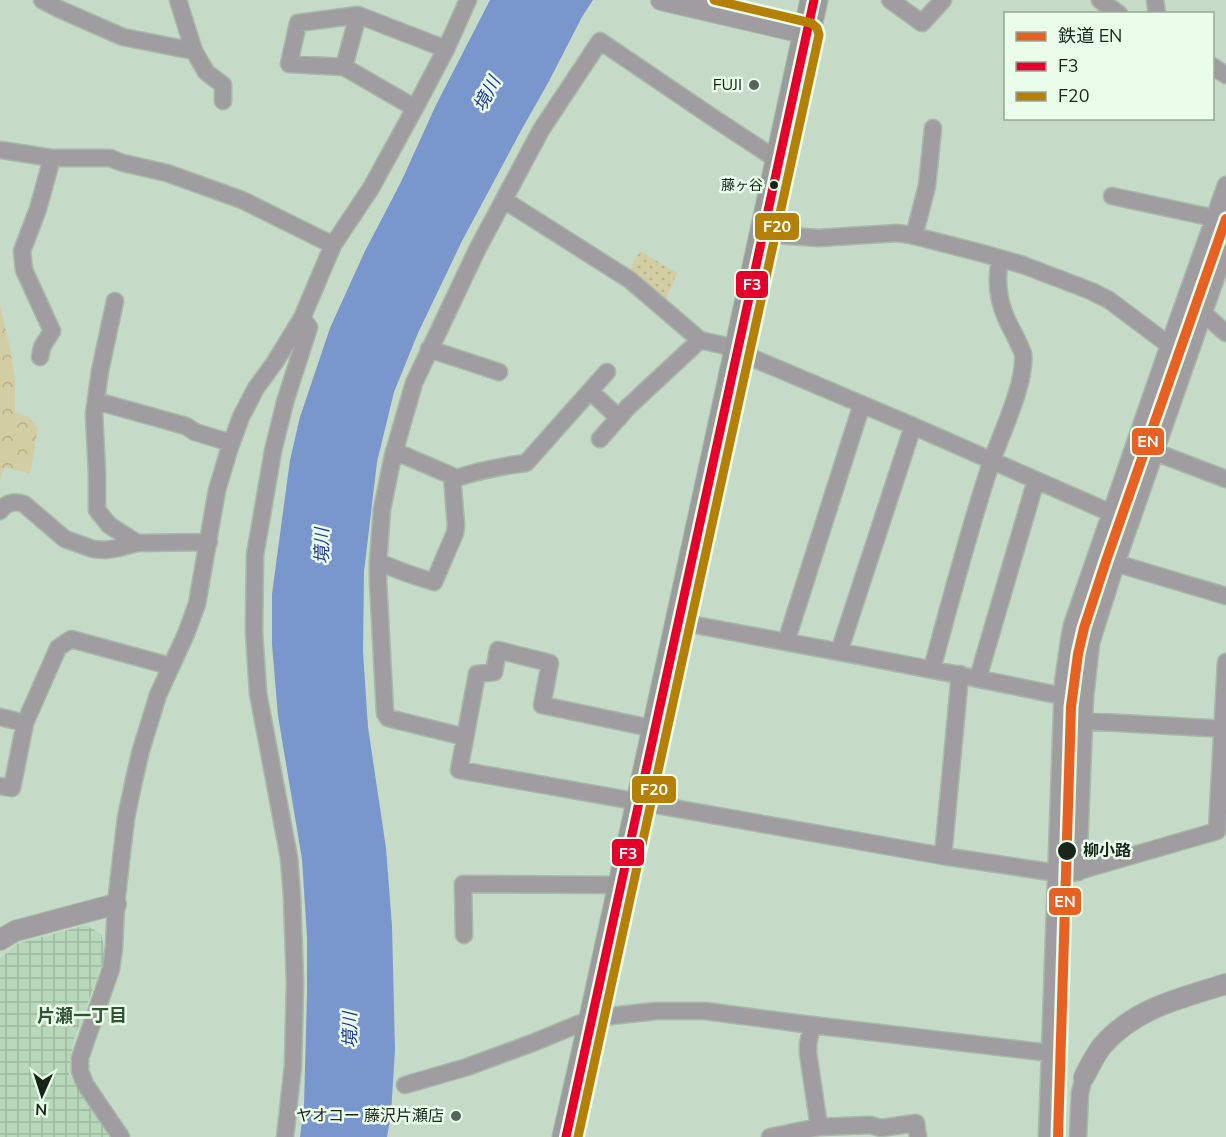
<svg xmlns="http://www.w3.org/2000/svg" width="1226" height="1137" viewBox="0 0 1226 1137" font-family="'Nunito Sans','Noto Sans JP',sans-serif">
  <defs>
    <pattern id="industrial-grid" width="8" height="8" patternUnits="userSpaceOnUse" patternTransform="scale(1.5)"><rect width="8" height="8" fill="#b7d8ba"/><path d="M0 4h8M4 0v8" fill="none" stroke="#9db99f"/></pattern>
    <pattern id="grass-dots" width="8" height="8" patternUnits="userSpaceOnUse" patternTransform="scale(1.5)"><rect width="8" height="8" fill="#d3cda3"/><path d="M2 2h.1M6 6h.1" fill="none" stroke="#b4b08c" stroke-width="1.8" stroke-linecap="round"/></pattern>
    <pattern id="forest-crowns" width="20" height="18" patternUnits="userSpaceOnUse" patternTransform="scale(1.5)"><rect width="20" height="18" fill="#d3cda3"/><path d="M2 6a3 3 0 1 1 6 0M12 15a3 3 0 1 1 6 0" fill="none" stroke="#b4b08c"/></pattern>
  </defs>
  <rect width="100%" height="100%" fill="#c5dac7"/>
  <!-- industrial -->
  <path fill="url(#industrial-grid)" d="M 86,925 L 101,934 L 106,954 L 73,1042 L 69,1074 L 92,1110 L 112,1137 L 0,1137 L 0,959 L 17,944 Z"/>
  <!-- grass -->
  <path fill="url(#grass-dots)" d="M 640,251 L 677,273 L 663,307 L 625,277 Z"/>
  <!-- forest -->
  <path fill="url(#forest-crowns)" d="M 0,304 L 10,349 L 15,380 L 15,413 L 29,417 L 38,428 L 30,474 L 4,467 L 0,480 Z"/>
  <!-- water -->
  <path fill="#7a97cd" d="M 490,0 L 593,0 L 582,17 L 548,83 L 523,127 L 462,241 L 418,333 L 394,392 L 377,462 L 364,572 L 363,651 L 368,727 L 386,848 L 392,926 L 395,1050 L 391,1114 L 387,1137 L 300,1137 L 304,1106 L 307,994 L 307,937 L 302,859 L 278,716 L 272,644 L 272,594 L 290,460 L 300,417 L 330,328 L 365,251 L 401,182 L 436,105 Z"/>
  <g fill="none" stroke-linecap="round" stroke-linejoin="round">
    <!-- minor casing -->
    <g stroke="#a8b8aa" stroke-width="19">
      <path id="minor" d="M 42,0 L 59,9 L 123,37 L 194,51
        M 178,0 L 194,51 L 206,72 L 223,85 L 223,101
        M 890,0 L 922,23 L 943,0
        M 1100,0 L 1119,14
        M 1155,0 L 1157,14
        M 1212,66 L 1226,75
        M 344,67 L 358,15
        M 415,108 L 344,67 L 289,64 L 298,23 L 358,15 L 446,49
        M 0,150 L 52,158
        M 1112,196 L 1214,218
        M 504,200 L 630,280 L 700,340 L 722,345 L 913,426 L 1111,513
        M 763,234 L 818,238 L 897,233 L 911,235 L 985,254 L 1023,265 L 1091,291 L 1109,300 L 1169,345
        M 914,236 L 927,186 L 933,128
        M 115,301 L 100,371 L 94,414 L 97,473 L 97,510 L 109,525 L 137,543
        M 1203,313 L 1226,333
        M 429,349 L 499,372
        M 40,357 L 42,347 L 52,331 L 24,270 L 22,251 L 38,209 L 52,158 L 110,158 L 123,163 L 167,173 L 242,200 L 333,245
        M 590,391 L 607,372
        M 96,401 L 186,426 L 195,432 L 231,443
        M 600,439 L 627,408 L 700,340
        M 394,451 L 457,478 C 480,470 502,466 526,463 L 590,391 L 619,418
        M 1155,452 L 1226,479
        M 0,511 C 6,502 15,501 24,504 L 65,539 L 93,549 L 105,550 L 118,548 L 137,543 L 209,542
        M 1105,560 L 1226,596
        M 378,562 L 409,574 L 434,582 L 455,533 L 456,525 L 452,476
        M 679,622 C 807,646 935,669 1062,696
        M 786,642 L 862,404
        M 839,652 L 913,426
        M 932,669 C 951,599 969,529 992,460 C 1002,432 1026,382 1023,354 C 1019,342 1012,331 1007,320 C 998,301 996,279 1000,259
        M 978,678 L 1036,480
        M 0,717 L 25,723
        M 1084,721 L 1226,729
        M 655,729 L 542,705 L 550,663 L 498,650 L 494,672 L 477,674 L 459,770 L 943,856 L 1057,873 L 1072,873 L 1217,831 L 1226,662
        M 465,737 L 388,718 L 385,713 L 378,581 L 378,562 L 382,509 L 393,456 L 414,383 L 477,250 L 541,130 L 600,41 L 718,121 L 779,161
        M 0,786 L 12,788 L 25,723 L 58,648 L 71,639 L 170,666
        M 943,856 L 960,674
        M 1078,872 L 1085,697 L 1091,643 L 1116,564 L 1226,249
        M 464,935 L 463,884 L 622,885
        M 812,1025 L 808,1044 L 808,1053 L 819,1127
        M 405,1085 L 467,1067 L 535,1042 L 593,1018 L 656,1011 L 705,1011 L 812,1025 L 1050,1053
        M 121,1137 L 85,1084 L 80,1071 L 80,1058 L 111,969 L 114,947 L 116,904 L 121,860 L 126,818 L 134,780 L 141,750 L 158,695 L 186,634 L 197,604 L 217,490 L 229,450 L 241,417 L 256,388 L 275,362 L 302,318 L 333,245 L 371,188 L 415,108 L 446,49 L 468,0
        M 285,1137 L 293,1066 L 295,983 L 292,896 L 289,858 L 258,693 L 254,632 L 255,555 L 273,451 L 285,402 L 309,327 L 302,318
        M 770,1137 L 819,1127 L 870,1125 L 881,1128 L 916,1123 L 918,1137
        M 1047,1137 L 1063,683 L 1069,641 L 1072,625 L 1169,345 L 1226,185
        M 1078,1137 L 1080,1093 L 1084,1077"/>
    </g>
    <!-- tertiary casing -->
    <g stroke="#a8b8aa" stroke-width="22">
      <path id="tertiary" d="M 661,0 L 807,34
        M 0,940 L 15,931 L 116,904
        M 1084,1077 C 1090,1066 1095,1054 1103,1045 C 1135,1008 1181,998 1226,984"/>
    </g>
    <!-- trunk casing -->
    <g stroke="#a8b8aa" stroke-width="29">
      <path id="trunk" d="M 566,1137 L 593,1018 L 814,0"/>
    </g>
    <!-- minor -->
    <use href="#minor" stroke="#a09da0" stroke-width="16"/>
    <!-- tertiary -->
    <use href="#tertiary" stroke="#a09da0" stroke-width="20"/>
    <!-- trunk -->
    <use href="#trunk" stroke="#9a9c9c" stroke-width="27"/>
    <!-- bus-1 casing -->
    <g stroke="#eafdeb" stroke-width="14">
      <path id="bus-1" d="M 566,1137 L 814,0"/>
    </g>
    <!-- bus-2 casing -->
    <g stroke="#eafdeb" stroke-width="14">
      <path id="bus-2" d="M 578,1137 L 819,35 L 817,28 L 811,23 L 714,0"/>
    </g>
    <!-- bus-1 -->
    <use href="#bus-1" stroke="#e4002b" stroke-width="9"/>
    <!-- bus-2 -->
    <use href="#bus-2" stroke="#b48008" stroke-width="9"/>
    <!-- rail-1 casing -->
    <g stroke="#eafdeb" stroke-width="15">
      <path id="rail-1" d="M 1058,1137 L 1071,707 L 1078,654 L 1084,628 L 1106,561 L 1226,219"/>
    </g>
    <!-- rail-1 -->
    <use href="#rail-1" stroke="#e76222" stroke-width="10"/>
  </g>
  <!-- markers -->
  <g fill="#556557" stroke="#eafdeb" stroke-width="2">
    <circle cx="754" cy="85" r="6"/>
    <circle cx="456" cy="1116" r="6"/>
  </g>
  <g fill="#18261a" stroke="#eafdeb" stroke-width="2">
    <circle cx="774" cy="185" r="5"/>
    <circle cx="1067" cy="851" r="10"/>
  </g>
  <g text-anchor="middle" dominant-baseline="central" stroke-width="5" stroke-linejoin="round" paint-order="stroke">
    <!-- bus labels -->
    <g font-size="14" fill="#18261a" stroke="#eafdeb" text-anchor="end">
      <text x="763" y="185">藤ヶ谷</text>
    </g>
    <!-- poi labels -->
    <g font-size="16" fill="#18261a" stroke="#eafdeb" text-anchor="end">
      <text x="742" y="85">FUJI</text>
      <text x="444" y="1116">ヤオコー 藤沢片瀬店</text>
    </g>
    <!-- stop labels -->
    <g font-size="16" font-weight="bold" fill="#18261a" stroke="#eafdeb" text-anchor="start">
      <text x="1083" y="851">柳小路</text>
    </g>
    <!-- water labels -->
    <g font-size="18" font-style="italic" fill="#1d369a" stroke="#eafdeb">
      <text transform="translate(487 94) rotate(-62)">境川</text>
      <text transform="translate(322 546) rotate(-90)">境川</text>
      <text transform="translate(350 1030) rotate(-90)">境川</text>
    </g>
    <!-- neighbourhood labels -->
    <g font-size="18" font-weight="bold" fill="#325336" stroke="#eafdeb">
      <text x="82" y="1016">片瀬一丁目</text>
    </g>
  </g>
  <g stroke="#eafdeb" stroke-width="2">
    <rect x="754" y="212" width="46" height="29" rx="6" fill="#b48008"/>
    <rect x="735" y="270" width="34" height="29" rx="6" fill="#e4002b"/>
    <rect x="1131" y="427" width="34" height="29" rx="6" fill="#e76222"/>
    <rect x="631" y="775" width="46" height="29" rx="6" fill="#b48008"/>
    <rect x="611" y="838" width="34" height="29" rx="6" fill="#e4002b"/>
    <rect x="1048" y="887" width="34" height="29" rx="6" fill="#e76222"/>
  </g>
  <g font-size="16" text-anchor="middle" font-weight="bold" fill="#fff">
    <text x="777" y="232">F20</text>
    <text x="752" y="290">F3</text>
    <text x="1148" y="447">EN</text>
    <text x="654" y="795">F20</text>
    <text x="628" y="859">F3</text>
    <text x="1065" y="907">EN</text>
  </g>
  <!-- legend -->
  <rect x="1004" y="12" width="210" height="108" fill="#eafdeb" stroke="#96a797" stroke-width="1.5"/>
  <rect x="1016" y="32" width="30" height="9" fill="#e76222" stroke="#96a797" stroke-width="1.5"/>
  <text x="1058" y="42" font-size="18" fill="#18261a">鉄道 EN</text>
  <rect x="1016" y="62" width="30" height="9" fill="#e4002b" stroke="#96a797" stroke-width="1.5"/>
  <text x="1058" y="72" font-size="18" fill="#18261a">F3</text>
  <rect x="1016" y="92" width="30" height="9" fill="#b48008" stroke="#96a797" stroke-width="1.5"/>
  <text x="1058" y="102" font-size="18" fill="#18261a">F20</text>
  <!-- north arrow -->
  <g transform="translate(42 1095) rotate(183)" stroke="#eafdeb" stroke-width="4.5" paint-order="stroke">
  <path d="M0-4.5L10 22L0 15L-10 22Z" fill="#18261a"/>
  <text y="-9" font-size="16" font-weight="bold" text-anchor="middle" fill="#18261a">N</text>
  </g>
</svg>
